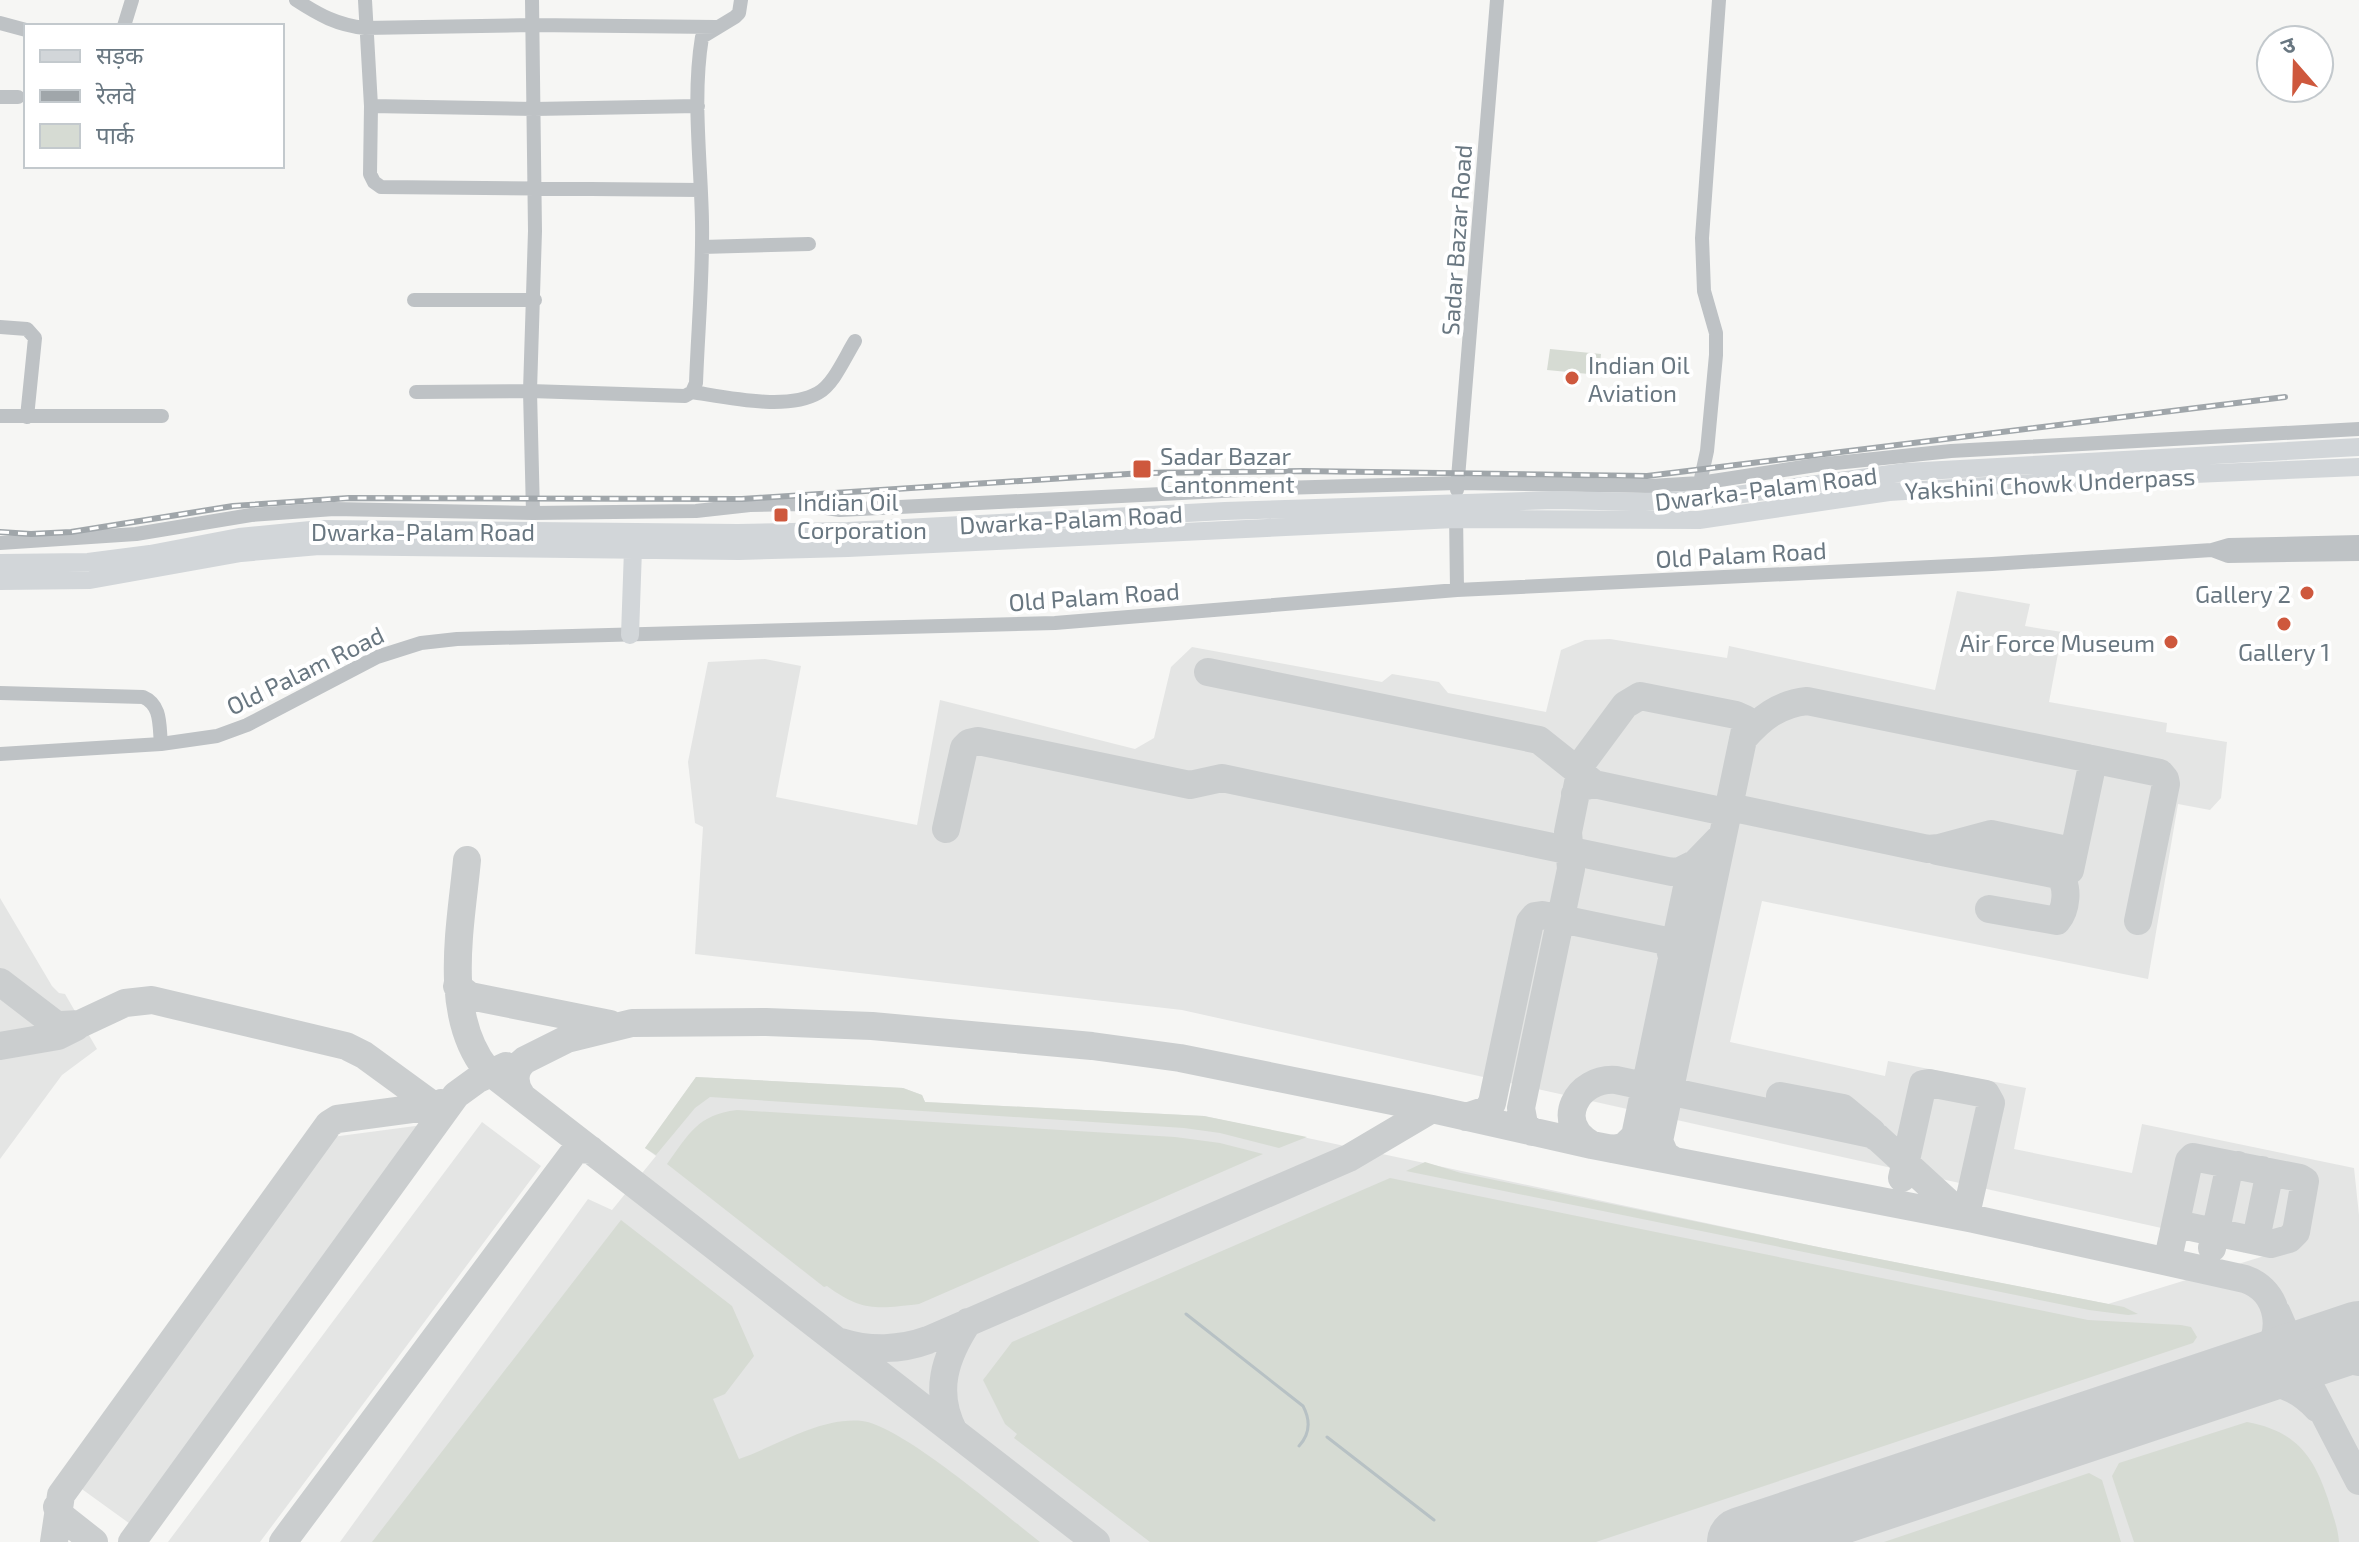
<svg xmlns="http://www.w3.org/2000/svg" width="2359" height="1542" viewBox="0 0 2359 1542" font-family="'Exo 2','Noto Sans Devanagari',sans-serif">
  <rect width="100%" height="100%" fill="#f6f6f4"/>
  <!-- built -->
  <path fill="#e4e5e4" d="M 1957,591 L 2030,604 L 2025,626 L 2062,632 L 2049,702 L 2167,723 L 2166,732 L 2227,742 L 2221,798 L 2210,810 L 2178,804 L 2148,979 L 1762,901 L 1730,1042 L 1885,1076 L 1888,1061 L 2026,1088 L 2014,1149 L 2132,1173 L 2142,1124 L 2354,1168 L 2359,1215 L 2359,1542 L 340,1542 L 588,1199 L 612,1210 L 656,1156 L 645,1148 L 696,1077 L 903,1088 L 922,1095 L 925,1102 L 1204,1116 L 1823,1248 L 2108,1304 L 2274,1253 L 1182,1010 L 695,954 L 703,827 L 695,823 L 688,762 L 708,662 L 765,659 L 801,666 L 776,797 L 917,825 L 940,700 L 1135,749 L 1154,738 L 1171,667 L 1192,647 L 1382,682 L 1392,674 L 1439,682 L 1448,693 L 1546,712 L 1561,650 L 1585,640 L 1610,639 L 1727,658 L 1729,646 L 1935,690 Z
    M 0,898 L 52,986 L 59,993 L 65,994 L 97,1049 L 62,1075 L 0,1159 Z
    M 482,1122 L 541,1166 L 260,1542 L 168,1542 Z
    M 423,1125 L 133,1526 L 79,1487 L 332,1137 Z"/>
  <!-- green -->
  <path fill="#d6dbd3" d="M 1550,349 L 1601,354 L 1599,375 L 1547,370 Z
    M 696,1077 L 903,1088 L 922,1095 L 925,1102 L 1204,1116 L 1307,1137 L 1279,1148 L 1220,1133 L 1184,1128 L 710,1097 L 695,1108 L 656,1155 L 645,1148 Z
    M 737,1110 L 1175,1137 L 1220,1143 L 1263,1154 L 919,1304 C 878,1309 862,1312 827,1286 L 824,1287 L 667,1164 C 689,1134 697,1115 737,1110 Z
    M 1425,1162 L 1461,1173 L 1823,1248 L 2124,1307 L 2138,1314 L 2128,1315 L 2089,1310 L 1406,1171 Z
    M 1390,1178 L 2088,1320 L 2181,1325 L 2191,1327 L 2197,1337 L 2193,1343 L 1596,1542 L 1150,1542 L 1014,1438 L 1017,1434 L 1005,1424 L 983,1380 L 1012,1342 Z
    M 621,1220 L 732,1306 L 754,1356 L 725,1394 L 713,1399 L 739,1459 C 777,1446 820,1417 862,1421 C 901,1425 1005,1515 1040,1542 L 372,1542 Z
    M 2247,1422 C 2295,1431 2313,1454 2328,1499 C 2332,1513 2338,1527 2339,1542 L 2134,1542 L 2112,1476 L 2119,1463 Z
    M 2089,1473 L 2102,1480 L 2121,1542 L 1884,1542 Z"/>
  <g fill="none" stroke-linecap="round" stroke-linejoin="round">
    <!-- stream -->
    <path stroke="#b7c1c4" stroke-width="3" d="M 1186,1314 L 1303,1406 C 1311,1421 1310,1434 1299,1446
      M 1327,1437 L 1434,1520"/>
    <!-- taxiway -->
    <path stroke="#cbcecf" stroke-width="28" d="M 1208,672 L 1539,740 L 1593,783
      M 1743,739 C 1761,718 1779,704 1807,701 L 2160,773 L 2165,779 L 2166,784 L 2138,921
      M 1575,794 L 1581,787 L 1594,784 L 1716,810 L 1739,809 L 1928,849 L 1939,848 L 1991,834 L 2067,850 L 2071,865 L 2058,875
      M 946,829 L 964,748 L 969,743 L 978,741 L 1190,785 L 1222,778 L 1672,872 L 1680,871 L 1692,865
      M 1937,851 L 2058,875 C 2070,886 2066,910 2057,921 L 1989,909
      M 467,860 C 461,925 442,1013 486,1069 L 1096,1542
      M 2070,870 L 2092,766 L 2087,758
      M 0,982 L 55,1024 L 61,1025 L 80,1024 L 125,1003 L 152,1000 L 346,1046 L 364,1055 L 434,1106 L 441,1103
      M 457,986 L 470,996 L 610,1024
      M 0,1046 L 58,1036 L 76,1027
      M 522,1096 C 513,1085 513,1069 525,1060 L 567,1039 L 632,1023 L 766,1022 L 872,1026 L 1092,1046 L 1180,1058 L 1432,1109 L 1592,1145 L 1974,1219 L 2245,1279 C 2280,1291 2287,1335 2261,1360 C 2252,1369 2240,1374 2228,1379
      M 1780,1096 L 1843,1108 L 1872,1132
      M 1466,1117 L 1487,1110 L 1492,1103 L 1530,922 L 1535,916 L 1542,915 L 1662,940 L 1669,945 L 1672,957
      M 1532,1132 L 1524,1124 L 1521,1108 L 1571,869 L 1568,832 L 1582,763 L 1625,705 L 1640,696 L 1736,715 L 1745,719 L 1746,725 L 1723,835 L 1691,868 L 1635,1136 L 1624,1147 L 1611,1149
      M 1592,1145 C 1552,1123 1577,1077 1616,1080 L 1871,1134 L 1878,1138 L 1963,1216
      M 1674,1161 L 1665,1155 L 1659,1141 L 1723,835
      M 1902,1178 L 1923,1084 L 1929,1083 L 1986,1094 L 1991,1103 L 1967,1210 L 1974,1219
      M 2247,1239 L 2253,1238 L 2257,1234 L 2268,1181 L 2267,1174 L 2262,1170
      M 2212,1248 L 2229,1169 L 2238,1165
      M 2162,1260 L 2169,1254 L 2189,1161 L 2193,1157 L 2300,1178 L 2305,1181 L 2296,1232 L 2289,1239 L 2271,1244 L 2186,1226 L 2178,1228 L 2175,1233
      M 2277,1313 L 2304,1375 L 2359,1481
      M 841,1342 C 869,1351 901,1350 928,1340 L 1349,1158 L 1432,1109
      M 2282,1362 L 2332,1357 L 2359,1362
      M 2232,1380 C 2265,1376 2294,1383 2317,1408
      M 954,1432 C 933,1392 945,1357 968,1322
      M 57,1507 L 61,1516 L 94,1542
      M 54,1542 L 61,1495 L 329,1124 L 337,1119 L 434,1106
      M 132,1542 L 456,1095 L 478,1079 L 506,1066
      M 283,1542 L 574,1152 L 582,1149 L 591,1150"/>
    <!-- runway -->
    <path stroke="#cbcecf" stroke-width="70" d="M 1742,1542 L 2359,1336"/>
    <!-- minor -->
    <path stroke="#bec2c5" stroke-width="14" d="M 296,0 C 319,15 337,25 365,28 L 532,25 L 716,27
      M 365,0 L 371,106 L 370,174 L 374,182 L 381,187 L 701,190
      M 0,23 L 26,30
      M 124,26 L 132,0
      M 0,97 L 18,97
      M 371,106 L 534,109 L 698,106
      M 702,247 L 809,244
      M 414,300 L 535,300
      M 0,327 L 27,329 L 35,338 L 27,417
      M 416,392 L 530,391 L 535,231 L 532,0
      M 692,392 C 725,397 787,411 818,393 C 834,384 845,357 855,341
      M 0,416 L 162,416
      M 1700,483 L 1707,451 L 1716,355 L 1716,333 L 1704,291 L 1702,238 L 1719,0
      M 1457,490 L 1497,0
      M 1456,511 L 1457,590
      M 533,513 L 530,391 L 685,396 L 692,392 L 696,383 C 698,329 703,276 702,222 C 701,161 692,98 702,37 L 735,17 L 739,13 L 741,0
      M 0,543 L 136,534 L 251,515 L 334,509 L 533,513 L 696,511 L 750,505 L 799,504 L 840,510 L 1280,488 L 1458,483 L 1650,486 L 1700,483 L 1816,465 L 1951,451 L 2359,429
      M 2212,550 L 2228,556 L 2359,554
      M 0,693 L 143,697 C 162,705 159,726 161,744
      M 0,754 L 161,744 L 217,736 L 247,725 L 377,657 L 421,643 L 457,639 L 1055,623 L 1457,590 L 1992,564 L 2212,550 L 2229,545 L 2359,542"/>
    <!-- major -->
    <path stroke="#d2d6d9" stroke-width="18" d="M 0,563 L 88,562 L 150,554 L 239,537 L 321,529 L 738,533 L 848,531 L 1225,511 L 1554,500 L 1645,502 L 1706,499 L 1905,472 L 2359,447
      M 0,581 L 90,580 L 241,553 L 319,546 L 739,551 L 848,548 L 1455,519 L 1699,520 L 1889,492 L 2147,476 L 2359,467
      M 630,635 L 633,549"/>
    <!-- rail casing -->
    <g stroke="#a0a6aa" stroke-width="6">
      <path id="rail" d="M 0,532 L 31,534 L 71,532 L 233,506 L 349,498 L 742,499 L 1143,473 L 1303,471 L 1647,476 L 2285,397"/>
    </g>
    <!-- rail -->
    <use href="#rail" stroke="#fff" stroke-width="3" stroke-dasharray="9" stroke-linecap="butt"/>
  </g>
  <!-- markers -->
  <g fill="#ce583d" stroke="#fff" stroke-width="3">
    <circle cx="1572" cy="378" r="8"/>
    <rect x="1132" y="459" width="20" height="20" rx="4"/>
    <rect x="773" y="507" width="16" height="16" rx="4"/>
    <circle cx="2307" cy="593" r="8"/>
    <circle cx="2284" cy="624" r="8"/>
    <circle cx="2171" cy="642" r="8"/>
  </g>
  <g text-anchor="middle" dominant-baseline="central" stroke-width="8" stroke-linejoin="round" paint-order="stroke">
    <!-- street labels -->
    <g font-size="24" fill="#697781" stroke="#fff">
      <text transform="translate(1456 240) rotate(-86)">Sadar Bazar Road</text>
      <text transform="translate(2050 483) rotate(-3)">Yakshini Chowk Underpass</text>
      <text transform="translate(1766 488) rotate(-7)">Dwarka-Palam Road</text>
      <text transform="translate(1071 519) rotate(-3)">Dwarka-Palam Road</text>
      <text x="423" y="531">Dwarka-Palam Road</text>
      <text transform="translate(1741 554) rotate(-3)">Old Palam Road</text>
      <text transform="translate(1094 596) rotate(-4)">Old Palam Road</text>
      <text transform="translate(305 670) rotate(-26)">Old Palam Road</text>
    </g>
    <!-- poi labels -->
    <g font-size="24" fill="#697781" stroke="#fff" text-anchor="start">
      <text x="1588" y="364">Indian Oil<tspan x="1588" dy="28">Aviation</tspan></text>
      <text x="1160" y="455">Sadar Bazar<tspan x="1160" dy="28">Cantonment</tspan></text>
      <text x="797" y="501">Indian Oil<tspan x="797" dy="28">Corporation</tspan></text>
      <text x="2291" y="593" text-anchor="end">Gallery 2</text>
      <text x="2155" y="642" text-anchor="end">Air Force Museum</text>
      <text x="2284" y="651" text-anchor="middle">Gallery 1</text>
    </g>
  </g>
  <!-- legend -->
  <rect x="24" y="24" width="260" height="144" fill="#ffffff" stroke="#c3c9cd" stroke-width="2"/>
  <rect x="40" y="50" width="40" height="12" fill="#d2d6d9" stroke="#c3c9cd" stroke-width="2"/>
  <text x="96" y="64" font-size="24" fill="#697781">सड़क</text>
  <rect x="40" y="90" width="40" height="12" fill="#a0a6aa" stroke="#c3c9cd" stroke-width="2"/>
  <text x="96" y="104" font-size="24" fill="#697781">रेलवे</text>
  <rect x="40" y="124" width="40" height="24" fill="#d6dbd3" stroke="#c3c9cd" stroke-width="2"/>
  <text x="96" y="144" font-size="24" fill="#697781">पार्क</text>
  <!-- north arrow -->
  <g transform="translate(2295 64) rotate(340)"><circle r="38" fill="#ffffff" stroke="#c3c9cd" stroke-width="2"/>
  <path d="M0-6L14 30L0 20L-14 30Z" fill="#ce583d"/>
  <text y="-12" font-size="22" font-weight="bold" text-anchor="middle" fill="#697781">उ</text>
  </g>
</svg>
